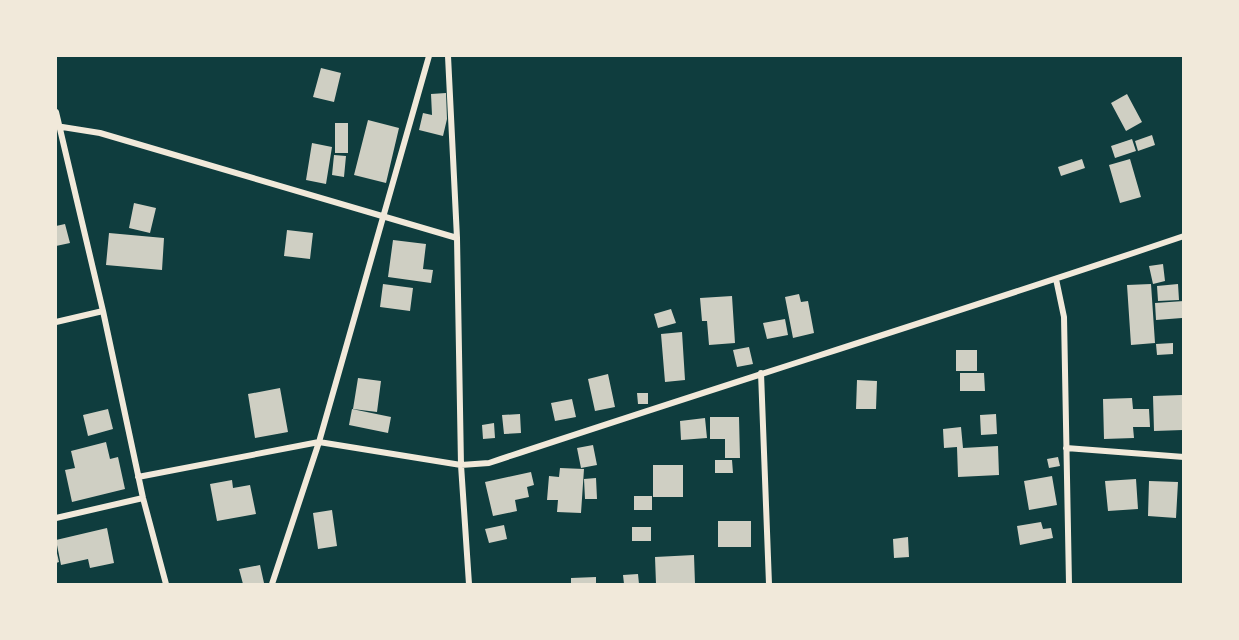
<svg xmlns="http://www.w3.org/2000/svg" width="1239" height="640" viewBox="0 0 1239 640" font-family="Lato,sans-serif">
  <rect width="100%" height="100%" fill="#0f3d3e"/>
  <!-- building -->
  <path fill="#cfcfc3" d="M 321,68 L 341,73 L 334,102 L 313,97 Z
    M 446,93 L 447,119 L 443,136 L 419,130 L 423,113 L 432,115 L 431,94 Z
    M 1127,94 L 1142,122 L 1126,131 L 1111,103 Z
    M 368,120 L 399,128 L 386,183 L 354,175 Z
    M 335,123 L 348,123 L 348,153 L 335,153 Z
    M 1152,135 L 1155,145 L 1138,151 L 1135,141 Z
    M 1132,139 L 1136,151 L 1115,158 L 1111,146 Z
    M 312,143 L 332,147 L 326,184 L 306,180 Z
    M 334,155 L 346,156 L 344,177 L 332,175 Z
    M 1082,159 L 1085,168 L 1061,176 L 1058,167 Z
    M 1130,159 L 1141,197 L 1120,203 L 1109,165 Z
    M 134,203 L 156,208 L 150,233 L 129,228 Z
    M 65,224 L 70,243 L 56,246 L 56,226 Z
    M 287,230 L 313,233 L 310,259 L 284,256 Z
    M 109,233 L 164,238 L 162,270 L 106,265 Z
    M 393,240 L 426,244 L 423,269 L 433,270 L 431,283 L 388,277 Z
    M 1163,264 L 1165,281 L 1153,284 L 1149,266 Z
    M 383,284 L 413,288 L 410,311 L 380,307 Z
    M 1151,284 L 1155,343 L 1131,345 L 1127,285 Z
    M 1178,284 L 1179,300 L 1158,301 L 1157,286 Z
    M 799,294 L 801,302 L 808,301 L 814,333 L 793,338 L 785,297 Z
    M 732,296 L 735,343 L 709,345 L 707,321 L 702,321 L 700,298 Z
    M 1184,301 L 1182,318 L 1156,320 L 1155,303 Z
    M 671,309 L 676,323 L 658,328 L 654,314 Z
    M 785,319 L 788,335 L 767,339 L 763,323 Z
    M 682,332 L 685,380 L 665,382 L 661,334 Z
    M 1173,343 L 1173,354 L 1157,355 L 1156,344 Z
    M 749,347 L 753,364 L 737,367 L 733,350 Z
    M 956,350 L 977,350 L 977,371 L 956,371 Z
    M 960,373 L 984,373 L 985,391 L 960,391 Z
    M 608,374 L 615,407 L 595,411 L 588,379 Z
    M 358,378 L 381,381 L 377,412 L 353,409 Z
    M 857,380 L 877,381 L 876,409 L 856,409 Z
    M 280,388 L 288,432 L 255,438 L 248,394 Z
    M 637,393 L 648,393 L 648,404 L 638,404 Z
    M 1182,395 L 1183,430 L 1154,431 L 1153,396 Z
    M 1132,398 L 1133,409 L 1149,409 L 1150,427 L 1133,427 L 1134,438 L 1104,439 L 1103,399 Z
    M 572,399 L 576,417 L 555,421 L 551,403 Z
    M 108,409 L 113,429 L 88,436 L 83,415 Z
    M 352,409 L 391,417 L 388,433 L 349,425 Z
    M 520,414 L 521,433 L 504,434 L 502,415 Z
    M 996,414 L 997,434 L 981,435 L 980,415 Z
    M 710,417 L 739,417 L 740,458 L 725,458 L 725,439 L 710,439 Z
    M 705,418 L 707,438 L 681,440 L 680,421 Z
    M 494,423 L 495,438 L 483,439 L 482,425 Z
    M 961,427 L 963,448 L 998,446 L 999,475 L 958,477 L 957,447 L 944,448 L 943,429 Z
    M 106,442 L 110,459 L 118,457 L 125,489 L 72,502 L 65,470 L 75,468 L 71,451 Z
    M 593,445 L 597,465 L 581,468 L 577,448 Z
    M 1058,457 L 1060,466 L 1049,468 L 1047,459 Z
    M 715,460 L 732,460 L 733,473 L 715,473 Z
    M 653,465 L 683,465 L 683,497 L 653,497 Z
    M 560,468 L 584,469 L 581,513 L 557,512 L 558,500 L 547,500 L 549,476 L 559,477 Z
    M 531,472 L 534,485 L 527,487 L 529,497 L 515,500 L 517,511 L 493,516 L 485,482 Z
    M 1052,476 L 1057,505 L 1029,510 L 1024,481 Z
    M 596,478 L 597,499 L 585,499 L 584,479 Z
    M 1136,479 L 1138,509 L 1108,511 L 1105,481 Z
    M 232,480 L 233,488 L 250,485 L 256,514 L 217,521 L 210,484 Z
    M 1149,481 L 1178,482 L 1176,518 L 1148,516 Z
    M 634,496 L 652,496 L 652,510 L 634,510 Z
    M 332,510 L 337,546 L 318,549 L 313,513 Z
    M 718,521 L 751,521 L 751,547 L 718,547 Z
    M 1041,522 L 1043,529 L 1051,528 L 1053,538 L 1020,545 L 1017,526 Z
    M 504,525 L 507,539 L 489,543 L 485,529 Z
    M 632,527 L 651,527 L 651,541 L 632,541 Z
    M 107,528 L 114,563 L 90,568 L 88,559 L 61,565 L 56,540 Z
    M 908,537 L 909,557 L 894,558 L 893,539 Z
    M 56,549 L 59,562 L 56,563 Z
    M 694,555 L 695,584 L 656,584 L 655,557 Z
    M 260,565 L 264,583 L 243,584 L 239,569 Z
    M 638,574 L 639,584 L 624,584 L 623,575 Z
    M 596,577 L 596,584 L 571,584 L 571,578 Z"/>
  <g fill="none" stroke-linecap="round" stroke-linejoin="round">
    <!-- minor -->
    <path stroke="#f1e9da" stroke-width="6" d="M 448,56 L 457,238 L 461,465 L 469,584
      M 56,112 L 103,311 L 143,498 L 166,584
      M 56,126 L 100,133 L 457,238
      M 1056,279 L 1064,317 L 1069,584
      M 56,322 L 103,311
      M 761,373 L 769,584
      M 1066,448 L 1184,457
      M 138,477 L 319,442 L 461,465 L 489,463 C 720,386 953,314 1184,236
      M 56,518 L 143,498
      M 272,584 L 319,442 L 429,56"/>
  </g>
  <!-- border -->
  <rect width="1239" height="640" fill="none" stroke="#f1e9da" stroke-width="114"/>
</svg>
